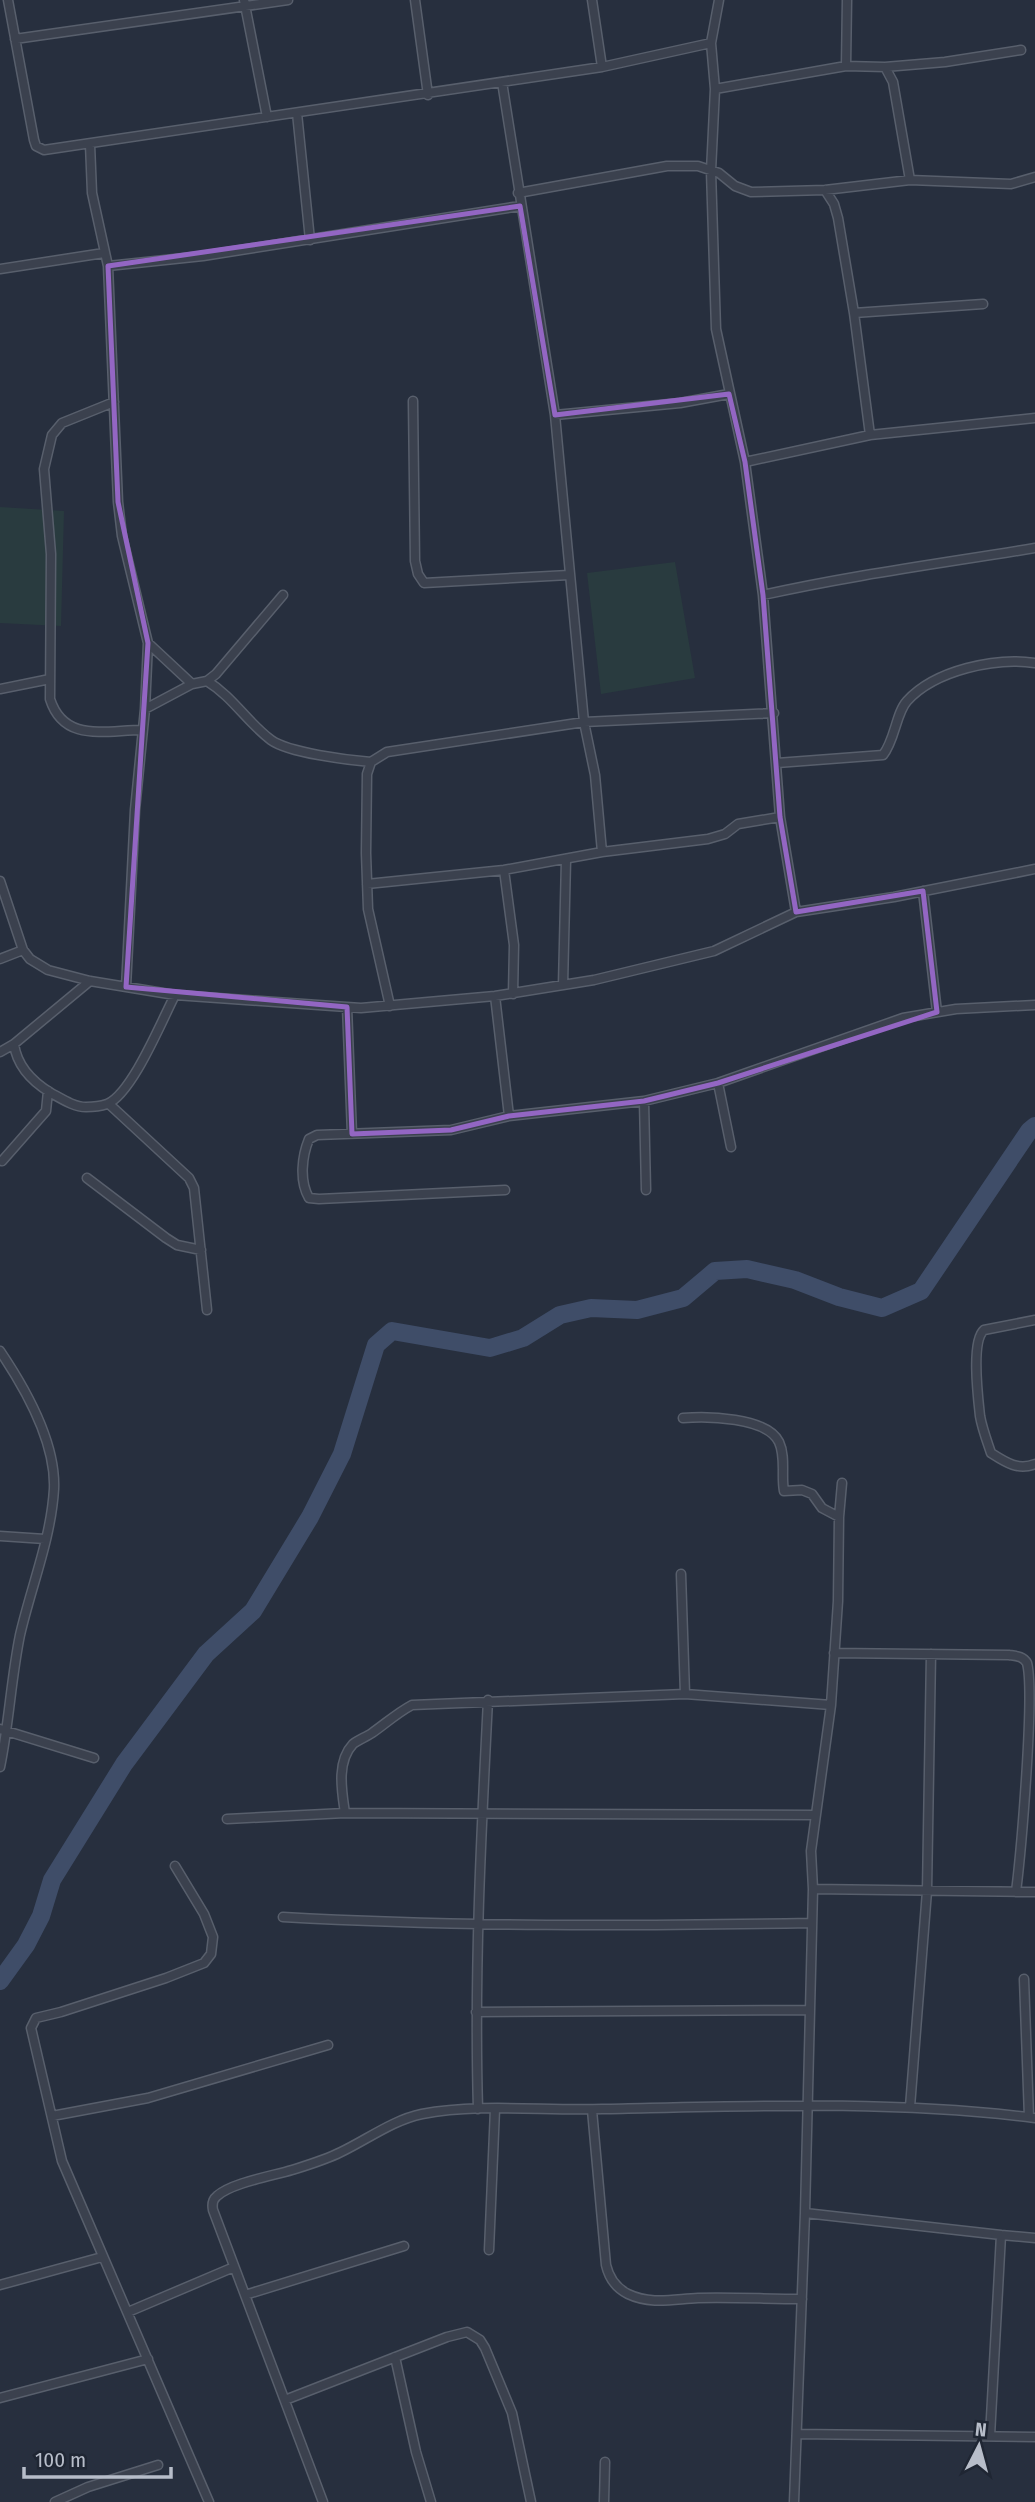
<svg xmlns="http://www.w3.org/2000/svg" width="1035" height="2502" viewBox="0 0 1035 2502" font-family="'Fira Sans Condensed',sans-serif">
  <rect width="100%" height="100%" fill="#272f3e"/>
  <!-- green -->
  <path fill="#293b3f" d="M 0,507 L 64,511 L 61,626 L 0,623 Z
    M 675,562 L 695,678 L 601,694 L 587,573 Z"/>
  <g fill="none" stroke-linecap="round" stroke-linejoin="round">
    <!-- river -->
    <path stroke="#3f4d68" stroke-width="18" d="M 0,1981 L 26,1945 L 41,1916 L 52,1880 L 124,1764 L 206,1654 L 253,1611 L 310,1517 L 342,1454 L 376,1345 L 392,1331 L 490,1348 L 523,1338 L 560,1315 L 591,1308 L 637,1310 L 683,1298 L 715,1271 L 747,1269 L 795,1280 L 839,1297 L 882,1308 L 921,1291 L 1029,1131 L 1035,1126"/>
    <!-- street casing -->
    <g stroke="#585f6c" stroke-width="11">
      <path id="street" d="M 8,0 L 34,140 L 36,146 L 44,150 L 602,67 L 711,43
        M 244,0 L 267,117
        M 415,0 L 428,95
        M 592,0 L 602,67
        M 719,0 L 711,43 L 715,89 L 711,171 L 716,329 L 745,462 L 763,595 L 780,817 L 796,912
        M 15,39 L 288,0
        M 846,66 L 847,0
        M 885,67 L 945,62 L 1021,50
        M 715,89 L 846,66 L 885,67 L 893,82 L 910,180
        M 297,113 L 310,240
        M 90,144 L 92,193 L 108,266 L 118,502 L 122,536 L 148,643 L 145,709 L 135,810 L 126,987
        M 825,190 L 834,204 L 838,218 L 854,313 L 870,435
        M 518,193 L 667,166 L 698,166 L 719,173 L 735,186 L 751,192 L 825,190 L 910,180 L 1011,184 L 1035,177
        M 108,266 L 203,256 L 520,206
        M 0,269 L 104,253
        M 854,313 L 983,304
        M 413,401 L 415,561 L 418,574 L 424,583 L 569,575
        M 114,402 L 62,423 L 52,435 L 44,469 L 51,554 L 50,699 C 64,743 105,730 142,730
        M 555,415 L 680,403 L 729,394
        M 745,462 L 870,435 L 1035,418
        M 763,595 C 853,575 944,563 1035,548
        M 148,643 L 192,684
        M 207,681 C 233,697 247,722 271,740 C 289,753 348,760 371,762
        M 0,689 L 50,679
        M 145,709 L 192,684 L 207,681 L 216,674 L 283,595
        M 777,763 L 883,755 C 895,740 896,713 907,701 C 935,670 996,657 1035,663
        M 602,852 L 708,839 L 725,834 L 738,824 L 780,817
        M 504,870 L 514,945 L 513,994
        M 0,881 L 23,950 L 30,959 L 48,970 L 90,981 L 175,995 L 361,1008 L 495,996 L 594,980 L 714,951 L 796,912 L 894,897 L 1035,869
        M 367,884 L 504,870 L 602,852 L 595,775 L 584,722 L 555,415 L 502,82
        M 923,891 L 937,1012
        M 0,959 L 23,950
        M 90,981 L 14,1044 C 17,1066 31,1081 51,1093 C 62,1099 74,1107 86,1107 C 92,1107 101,1106 107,1104 C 132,1094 162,1020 175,995
        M 563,985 L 566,860
        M 495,996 L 509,1116
        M 390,1006 L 368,909 L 366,853 L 367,774 L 371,762 L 387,752 L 584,722 L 774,713
        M 347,1007 L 352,1134
        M 0,1052 L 14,1044
        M 718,1083 L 731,1147
        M 644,1101 L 646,1190
        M 109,1104 L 189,1178 L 194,1188 L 207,1310
        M 2,1161 L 46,1111 L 48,1091
        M 87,1178 L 166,1238 L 177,1245 L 201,1250
        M 505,1190 L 319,1199 L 309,1198 C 299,1181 302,1156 309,1139 L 317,1135 L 451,1130 L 509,1116 L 644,1101 L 718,1083 L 903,1018 L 956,1009 L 1035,1005
        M 1035,1320 L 984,1330 C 971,1341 978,1398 980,1416 C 982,1428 987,1441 991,1453 C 1005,1462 1018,1471 1035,1464
        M 0,1351 C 25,1388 56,1443 54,1489 C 51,1539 31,1587 20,1635 C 11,1679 9,1724 0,1767
        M 683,1418 C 706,1416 767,1417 779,1442 C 786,1457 781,1476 784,1491 L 802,1490 L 812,1494 L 822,1508 L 839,1517
        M 0,1536 L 45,1539
        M 681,1574 L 685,1694
        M 834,1653 L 1009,1655 C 1016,1656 1023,1656 1027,1663 C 1035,1693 1021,1852 1016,1892
        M 0,1729 L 94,1758
        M 345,1813 C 342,1792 336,1762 353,1744 C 358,1740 366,1737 372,1733 C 385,1724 397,1713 412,1705 L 685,1694 L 831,1705
        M 227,1819 L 345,1813 L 815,1815
        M 175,1866 L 204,1914 L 213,1937 L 211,1954 L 204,1963 L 166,1978 L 61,2012 L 36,2018 L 31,2028 L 62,2161 L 209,2502
        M 813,1889 L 1035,1892
        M 283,1917 C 459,1927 634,1926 810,1923
        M 1024,1979 L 1029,2117
        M 476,2012 L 809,2010
        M 910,2107 L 927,1891 L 931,1654
        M 478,2109 C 474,1973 481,1836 488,1700
        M 592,2110 L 606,2265 C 609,2278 616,2288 628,2294 C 651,2305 674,2299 698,2298 C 732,2297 767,2299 802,2299
        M 52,2116 L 148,2098 L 328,2045
        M 805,2213 L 1001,2235
        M 489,2250 L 495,2109
        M 0,2285 L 102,2257
        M 245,2295 L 404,2246
        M 128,2312 L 234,2267
        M 395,2357 L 416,2452 L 431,2502
        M 0,2398 L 148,2359
        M 285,2400 L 447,2337 L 467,2332 L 480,2340 L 485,2348 L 512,2413 L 531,2502
        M 797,2434 L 1035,2437
        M 990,2436 L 1001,2235 L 1035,2238
        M 55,2502 L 88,2487 L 158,2465
        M 323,2502 L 213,2210 C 212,2205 212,2200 217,2196 C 231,2183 272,2176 292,2170 C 308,2165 325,2160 341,2152 C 368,2139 393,2120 422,2114 C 480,2103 543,2111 602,2109 C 746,2106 891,2100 1035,2118
        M 604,2502 L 605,2462
        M 794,2502 L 805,2213 L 813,1889 L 811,1851 L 831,1705 L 838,1601 L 839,1517 L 842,1483"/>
    </g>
    <!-- street -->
    <use href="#street" stroke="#3b414e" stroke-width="8"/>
  </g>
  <!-- marked area -->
  <path fill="none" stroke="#9366c3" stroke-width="5" stroke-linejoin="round" d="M 520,206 L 555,415 L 729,394 L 745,462 L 763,595 L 780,817 L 796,912 L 923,891 L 937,1012 L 718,1083 L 644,1101 L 509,1116 L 451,1130 L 352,1134 L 347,1007 L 126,987 L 148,643 L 118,502 L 108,266 Z"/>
  <!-- north arrow -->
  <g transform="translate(979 2446) rotate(6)" stroke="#1f2633" stroke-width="5" paint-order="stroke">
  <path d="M0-5L12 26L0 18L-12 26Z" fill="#b7bdc9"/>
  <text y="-10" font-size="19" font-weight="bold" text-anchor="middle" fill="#b7bdc9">N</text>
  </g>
  <!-- scale -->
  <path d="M24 2467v10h147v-10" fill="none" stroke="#b7bdc9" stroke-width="3.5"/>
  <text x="35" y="2467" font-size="21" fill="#b7bdc9" stroke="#1f2633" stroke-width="5" paint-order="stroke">100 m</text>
</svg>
